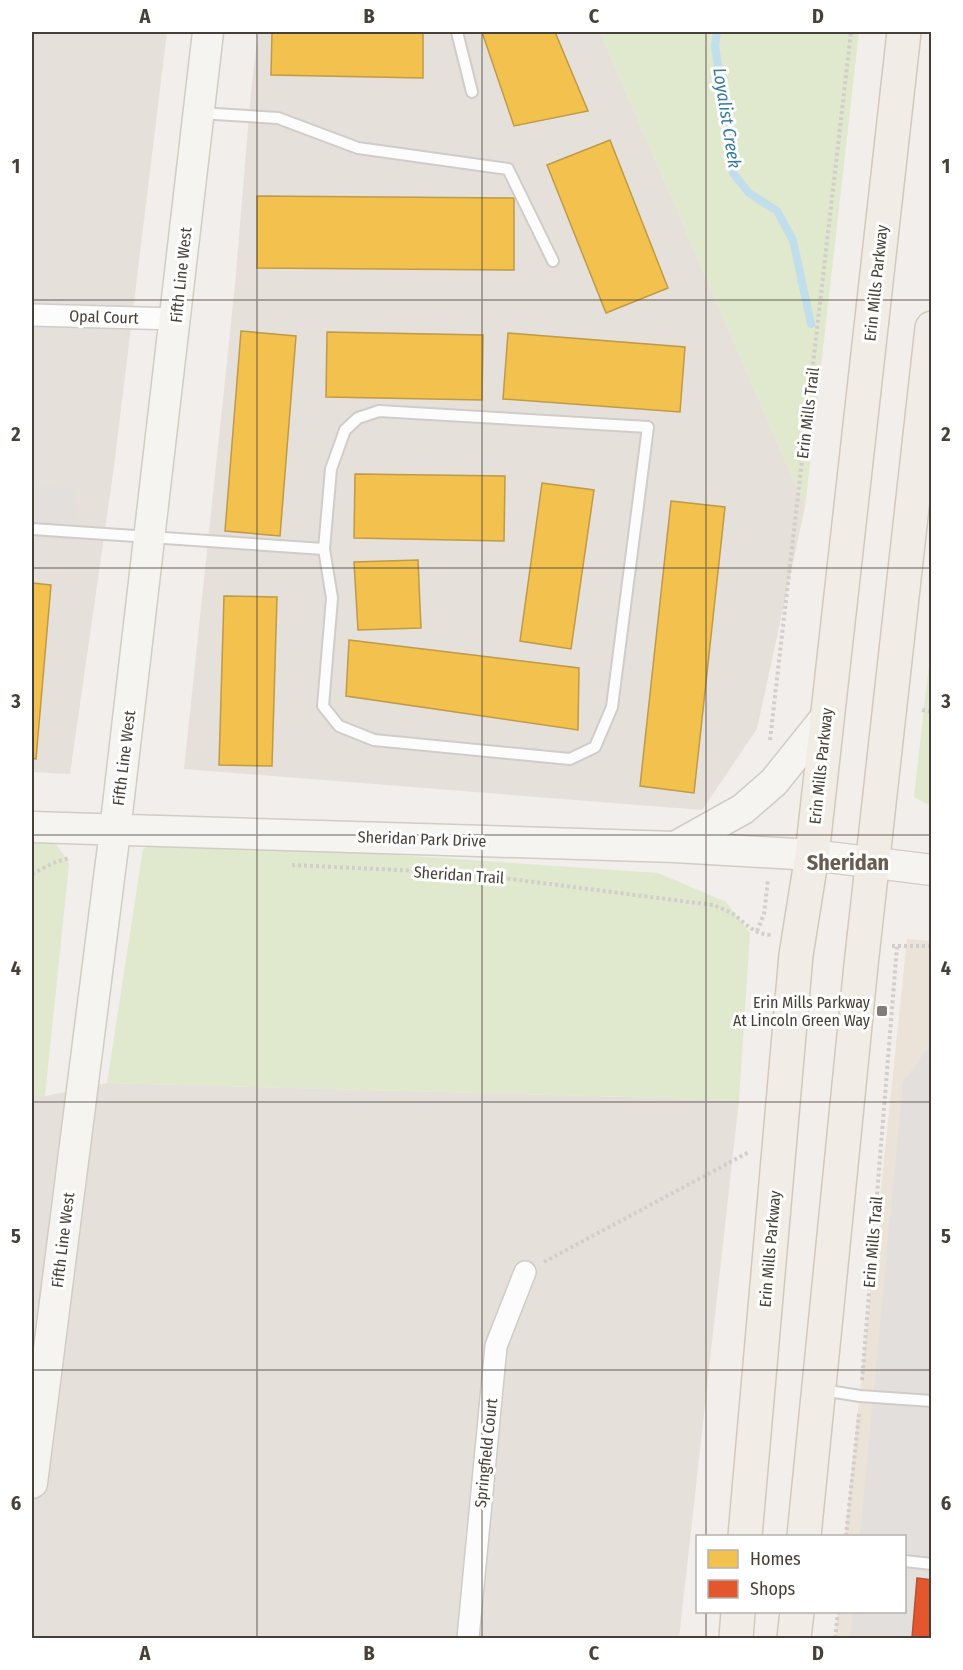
<svg xmlns="http://www.w3.org/2000/svg" width="963" height="1670" viewBox="0 0 963 1670" font-family="'Fira Sans Condensed',sans-serif">
  <rect width="100%" height="100%" fill="#f1eeeb"/>
  <!-- residential -->
  <path fill="#e5e0da" d="M 32,32 L 167,32 L 113,474 L 70,774 L 32,772 Z
    M 258,32 L 600,32 L 805,507 L 757,729 L 702,810 L 184,769 L 235,285 L 251,92 Z
    M 107,1083 L 739,1100 L 679,1638 L 32,1638 L 32,1095 L 46,1096 Z"/>
  <!-- commercial -->
  <path fill="#ebe2d8" d="M 907,939 L 931,941 L 931,1638 L 835,1638 L 838,1612 L 904,1612 L 904,1536 L 845,1536 Z"/>
  <!-- green -->
  <path fill="#e0e8cd" d="M 600,32 L 859,32 L 805,507 Z
    M 931,647 L 932,806 L 931,806 L 914,797 Z
    M 32,834 C 50,835 61,848 69,864 L 45,1096 L 32,1095 Z
    M 163,839 L 658,873 L 726,902 L 750,933 L 739,1100 L 107,1083 L 143,849 Z"/>
  <!-- parking -->
  <path fill="#e3dfdd" d="M 32,486 L 75,487 L 77,541 L 32,539 Z
    M 931,1044 L 931,1638 L 850,1638 L 853,1612 L 904,1612 L 904,1536 L 860,1536 L 903,1082 Z"/>
  <!-- homes -->
  <path fill="#f2c14e" stroke="#bf9a47" stroke-width="1.5" d="M 272,32 L 423,32 L 423,78 L 271,75 Z
    M 482,32 L 555,32 L 588,111 L 514,126 Z
    M 610,140 L 668,288 L 606,313 L 547,165 Z
    M 257,196 L 514,198 L 514,270 L 257,268 Z
    M 241,331 L 296,336 L 280,536 L 225,531 Z
    M 327,332 L 483,335 L 482,400 L 326,397 Z
    M 508,333 L 685,347 L 680,412 L 503,399 Z
    M 355,474 L 505,476 L 504,541 L 354,538 Z
    M 542,483 L 594,490 L 571,649 L 520,641 Z
    M 671,501 L 725,507 L 694,793 L 640,786 Z
    M 418,560 L 421,628 L 358,630 L 354,562 Z
    M 32,583 L 51,585 L 36,759 L 32,758 Z
    M 224,596 L 277,597 L 272,766 L 219,765 Z
    M 349,640 L 579,668 L 578,730 L 346,696 Z"/>
  <!-- shops -->
  <path fill="#e4572e" stroke="#b55031" stroke-width="1.5" d="M 917,1578 L 932,1580 L 932,1638 L 912,1638 Z"/>
  <g fill="none" stroke-linecap="round" stroke-linejoin="round">
    <!-- stream -->
    <path stroke="#c0deeb" stroke-width="8" d="M 717,32 L 715,45 L 733,173 L 749,193 L 777,211 L 793,240 L 811,324"/>
    <!-- lane casing -->
    <g stroke="#cfccc9" stroke-width="14">
      <path id="lane" d="M 457,32 L 472,92
        M 199,113 L 278,118 L 358,148 L 508,169 L 553,261
        M 32,529 L 324,549 L 331,469 L 345,430 L 358,418 L 379,411 L 648,427 L 612,707 L 595,747 L 570,759 L 374,740 L 339,726 L 323,706 L 332,598 L 324,549
        M 822,1390 L 860,1396 L 932,1401
        M 904,1561 L 932,1564"/>
    </g>
    <!-- street casing -->
    <g stroke="#cfccc9" stroke-width="24">
      <path id="street" d="M 32,315 L 176,319
        M 468,1638 L 496,1346 L 525,1272"/>
    </g>
    <!-- secondary casing -->
    <g stroke="#d1ccc4" stroke-width="33">
      <path id="secondary" d="M 32,827 L 675,847 L 812,855 L 932,870
        M 675,847 L 743,809 L 774,782 L 826,717
        M 32,1483 L 115,831 L 208,32"/>
    </g>
    <!-- primary casing -->
    <g stroke="#d2c9bb" stroke-width="36">
      <path id="primary" d="M 745,1536 L 796,955 L 812,855 L 904,32
        M 804,1536 L 861,965 L 932,328
        M 736,1638 L 738,1612
        M 794,1638 L 797,1612"/>
    </g>
    <!-- path -->
    <path stroke="#d1cecc" stroke-width="4" stroke-dasharray="3 3" stroke-linecap="butt" d="M 922,710 L 932,712
      M 770,740 L 851,32
      M 292,865 L 464,873 L 713,905 C 720,908 729,911 736,916 C 748,926 755,934 771,935
      M 32,874 L 53,863 L 70,858
      M 757,931 L 764,914 L 768,880
      M 892,946 L 932,946
      M 544,1262 L 749,1152
      M 862,1380 L 897,947
      M 846,1536 L 859,1414
      M 835,1638 L 838,1612"/>
    <!-- lane -->
    <use href="#lane" stroke="#fdfcfc" stroke-width="10"/>
    <!-- street -->
    <use href="#street" stroke="#fdfcfc" stroke-width="21"/>
    <!-- secondary -->
    <use href="#secondary" stroke="#f6f4f0" stroke-width="30"/>
    <!-- primary -->
    <use href="#primary" stroke="#f1ece5" stroke-width="33"/>
  </g>
  <!-- grid -->
  <path fill="none" stroke="#474038" stroke-width="1.5" stroke-opacity="0.55" d="M 257,32 L 257,1638M 482,32 L 482,1638M 706,32 L 706,1536M 32,300 L 932,300M 32,568 L 932,568M 32,835 L 932,835M 32,1102 L 932,1102M 32,1370 L 932,1370M 706,1612 L 706,1638"/>
  <!-- markers -->
  <rect fill="#827d77" stroke="#fff" stroke-width="2" x="876" y="1005" width="12" height="12" rx="3"/>
  <g text-anchor="middle" dominant-baseline="central" stroke-width="6" stroke-linejoin="round" paint-order="stroke">
    <!-- street labels -->
    <g font-size="16" fill="#474038" stroke="#fff">
      <text transform="translate(181 275) rotate(-84)">Fifth Line West</text>
      <text transform="translate(876 283) rotate(-84)">Erin Mills Parkway</text>
      <text transform="translate(104 317) rotate(2)">Opal Court</text>
      <text transform="translate(808 413) rotate(-83)">Erin Mills Trail</text>
      <text transform="translate(124 758) rotate(-83)">Fifth Line West</text>
      <text transform="translate(821 766) rotate(-84)">Erin Mills Parkway</text>
      <text transform="translate(422 839) rotate(2)">Sheridan Park Drive</text>
      <text transform="translate(459 875) rotate(4)">Sheridan Trail</text>
      <text transform="translate(63 1240) rotate(-83)">Fifth Line West</text>
      <text transform="translate(873 1242) rotate(-85)">Erin Mills Trail</text>
      <text transform="translate(770 1249) rotate(-85)">Erin Mills Parkway</text>
      <text transform="translate(486 1453) rotate(-84)">Springfield Court</text>
    </g>
    <!-- poi labels -->
    <g font-size="16" fill="#474038" stroke="#fff" text-anchor="end">
      <text x="870" y="1002">Erin Mills Parkway<tspan x="870" dy="18">At Lincoln Green Way</tspan></text>
    </g>
    <!-- water labels -->
    <g font-size="18" font-style="italic" fill="#35799c" stroke="#fff">
      <text transform="translate(727 118) rotate(81)">Loyalist Creek</text>
    </g>
    <!-- district labels -->
    <g font-size="22" font-weight="bold" fill="#695d50" stroke="#fff">
      <text x="848" y="862">Sheridan</text>
    </g>
  </g>
  <!-- border -->
  <rect width="963" height="1670" fill="none" stroke="#ffffff" stroke-width="66"/>
  <!-- legend -->
  <rect x="696" y="1535" width="210" height="78" fill="#ffffff" stroke="#b5b3af" stroke-width="1.5"/>
  <rect x="708" y="1550" width="30" height="18" fill="#f2c14e" stroke="#b5b3af" stroke-width="1.5"/>
  <text x="750" y="1565" font-size="18" fill="#474038">Homes</text>
  <rect x="708" y="1580" width="30" height="18" fill="#e4572e" stroke="#b5b3af" stroke-width="1.5"/>
  <text x="750" y="1595" font-size="18" fill="#474038">Shops</text>
  <rect x="33" y="33" width="897" height="1604" fill="none" stroke="#474038" stroke-width="2"/>
  <g font-size="20" text-anchor="middle" font-weight="bold" fill="#474038">
    <text x="145" y="23">A</text>
    <text x="369" y="23">B</text>
    <text x="594" y="23">C</text>
    <text x="818" y="23">D</text>
    <text x="16" y="173">1</text>
    <text x="946" y="173">1</text>
    <text x="16" y="441">2</text>
    <text x="946" y="441">2</text>
    <text x="16" y="708">3</text>
    <text x="946" y="708">3</text>
    <text x="16" y="975">4</text>
    <text x="946" y="975">4</text>
    <text x="16" y="1243">5</text>
    <text x="946" y="1243">5</text>
    <text x="16" y="1510">6</text>
    <text x="946" y="1510">6</text>
    <text x="145" y="1660">A</text>
    <text x="369" y="1660">B</text>
    <text x="594" y="1660">C</text>
    <text x="818" y="1660">D</text>
  </g>
</svg>
